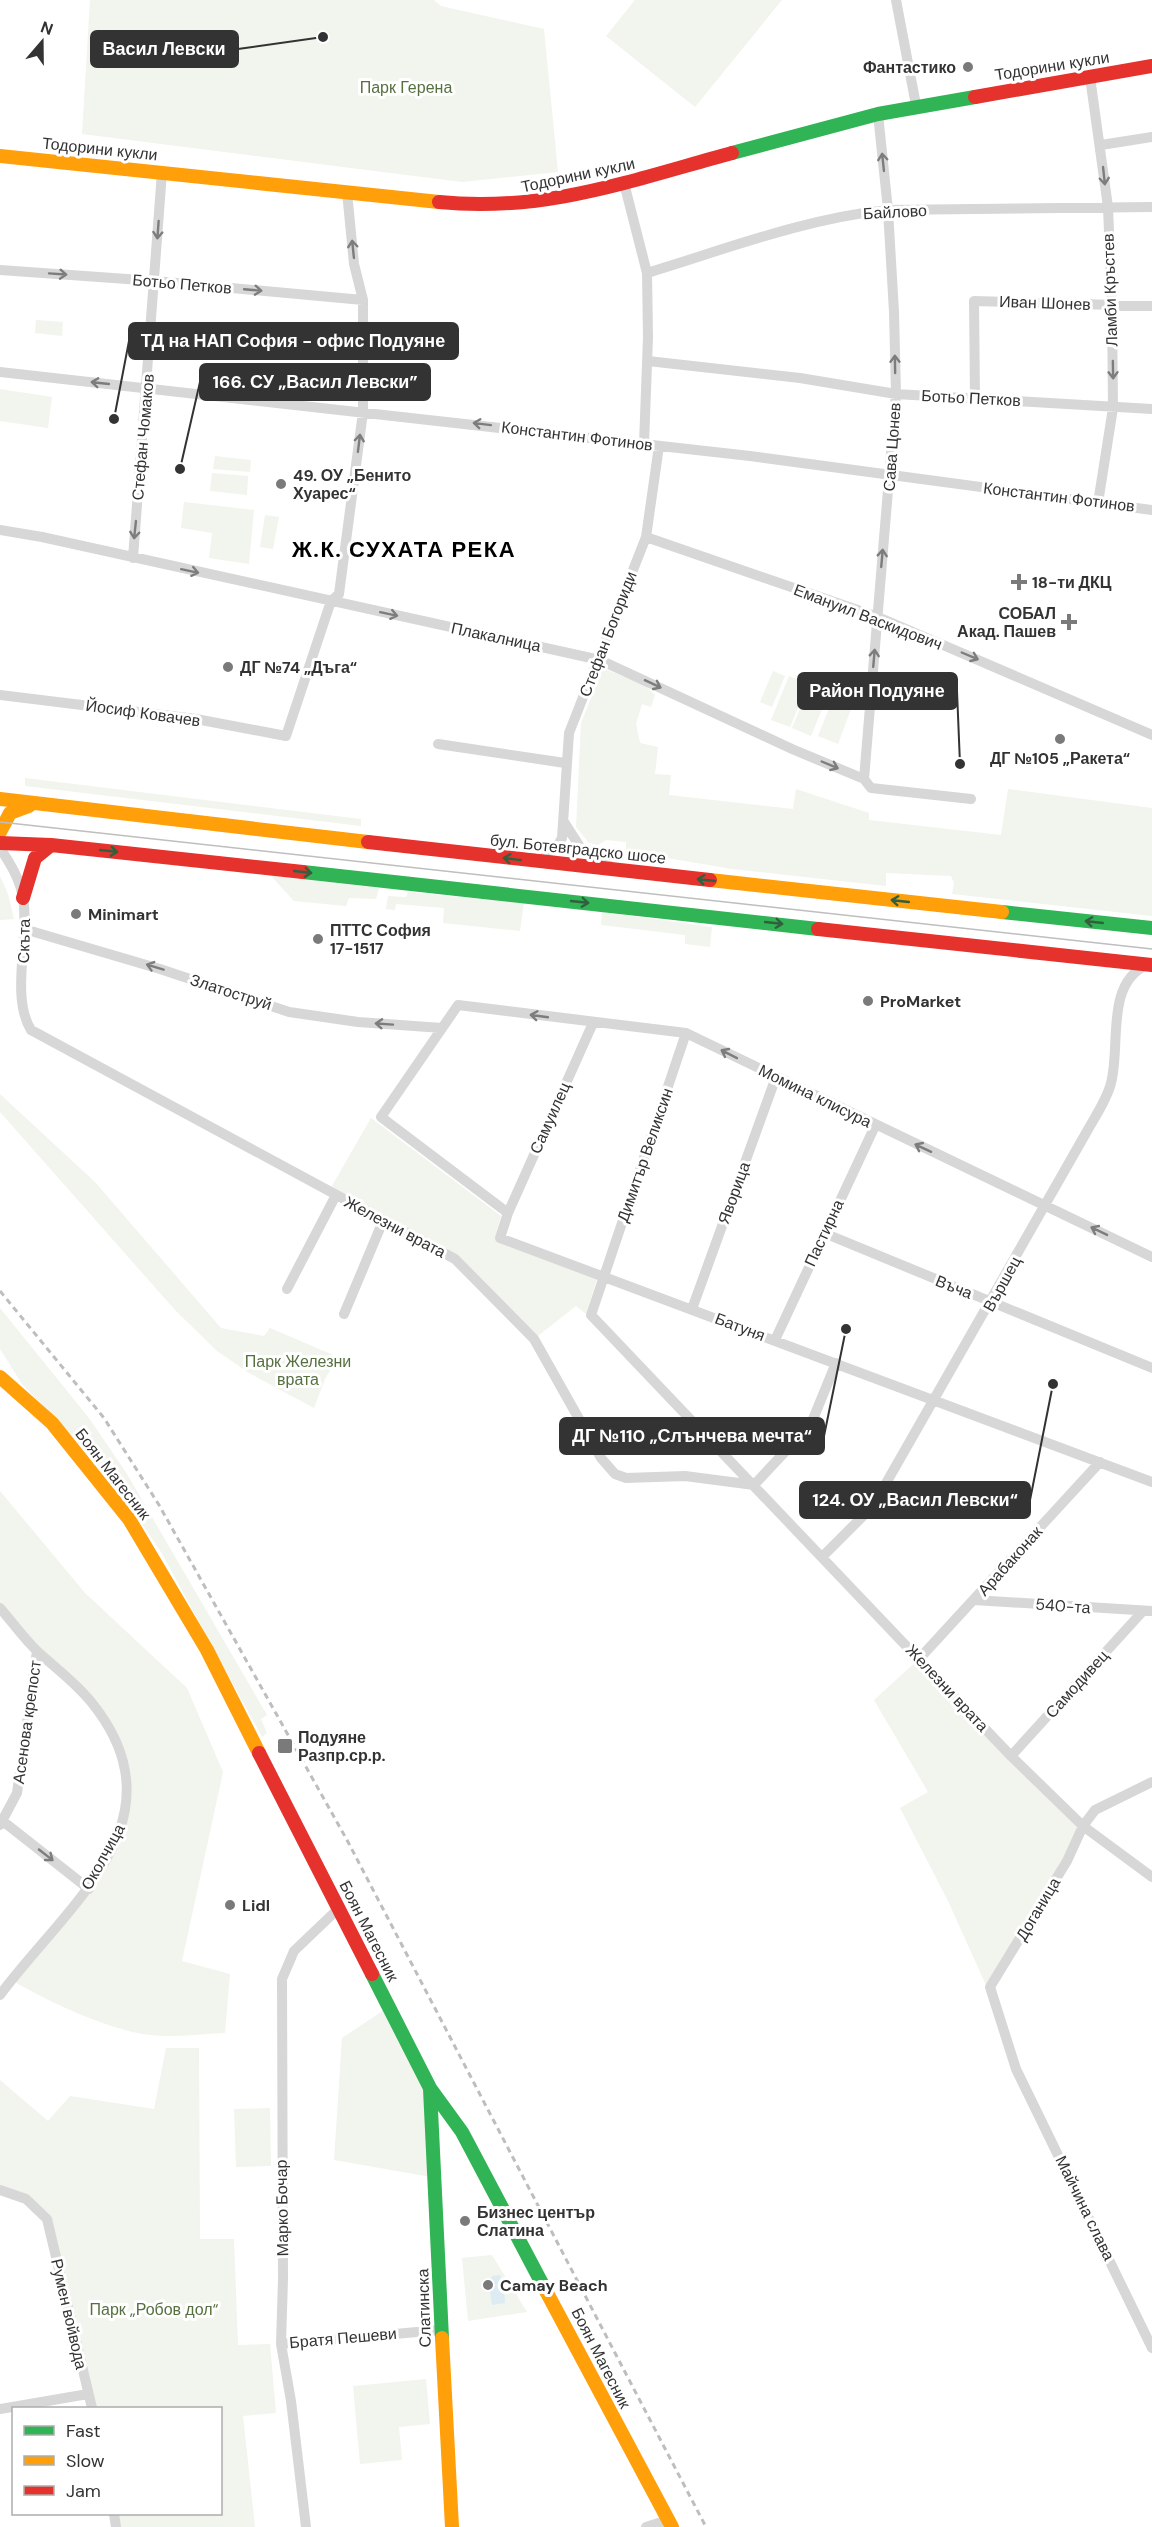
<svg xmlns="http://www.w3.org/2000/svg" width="1152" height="2527" viewBox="0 0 1152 2527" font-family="'DM Sans',sans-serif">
  <rect width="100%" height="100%" fill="#fff"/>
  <!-- green -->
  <path fill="#f1f5ed" d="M 90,0 L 434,0 L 441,6 L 544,29 L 558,172 L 462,182 L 82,134 Z
    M 635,0 L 782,0 L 695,107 L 606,36 Z
    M 36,320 L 63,322 L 62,336 L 35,333 Z
    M 0,389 L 52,397 L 48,428 L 0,421 Z
    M 215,456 L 251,460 L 250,472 L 213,469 Z
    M 212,473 L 248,476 L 247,495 L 210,491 Z
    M 184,502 L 254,510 L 249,564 L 209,558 L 212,533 L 181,528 Z
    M 265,515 L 279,517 L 273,549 L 260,547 Z
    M 603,668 L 646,686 L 655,695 L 651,707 L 642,704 L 636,724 L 640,743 L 658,747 L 655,774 L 671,775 L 669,795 L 793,809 L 796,789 L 869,813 L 869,820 L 1001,835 L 1008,789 L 1152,808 L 1152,916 L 952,894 L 954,883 L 951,876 L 886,873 L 886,886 L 732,869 L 626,851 L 626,842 L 606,840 L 598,845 L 589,843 L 576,827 L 581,723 Z
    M 773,671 L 785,676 L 772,707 L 760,702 Z
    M 789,676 L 808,684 L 790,727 L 771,720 Z
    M 839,683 L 858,690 L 838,744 L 818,736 Z
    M 810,685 L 829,692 L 811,736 L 792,728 Z
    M 25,778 L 361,819 L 361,826 L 25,786 Z
    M 270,875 L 379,888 L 376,899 L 349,898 L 346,906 L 294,901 Z
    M 0,876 L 8,894 L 14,919 L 0,920 Z
    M 408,892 L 524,903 L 520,931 L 443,923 L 444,908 L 396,904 L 395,910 L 386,909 L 388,896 L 406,897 Z
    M 602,912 L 712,927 L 710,947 L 685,944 L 685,935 L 601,925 Z
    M 0,1094 L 95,1182 L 221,1328 L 264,1336 L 270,1328 L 338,1357 L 325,1379 L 314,1408 L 249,1373 L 217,1351 L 175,1310 L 0,1112 Z
    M 371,1118 L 501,1216 L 495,1238 L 598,1276 L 586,1314 L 576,1306 L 534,1339 L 455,1259 L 329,1191 Z
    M 0,1308 L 89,1418 L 127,1474 L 267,1715 L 261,1719 L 267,1733 L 262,1737 L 161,1552 L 123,1496 L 71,1435 L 22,1384 L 0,1349 Z
    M 0,1491 L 85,1593 L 187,1688 L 223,1772 L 182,1961 L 230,1974 L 225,2033 C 200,2034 174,2038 150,2035 C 107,2030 48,2001 11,1980 L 89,1889 L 128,1804 L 110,1729 L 0,1608 Z
    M 919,1659 L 1083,1826 L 990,1987 L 985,1983 L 948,1901 L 900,1808 L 928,1792 L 874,1700 Z
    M 390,2006 L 430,2088 L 437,2178 L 334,2160 L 342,2038 Z
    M 166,2048 L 199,2048 L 200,2239 L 234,2239 L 238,2345 L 270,2344 L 276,2413 L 243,2416 L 255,2527 L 116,2527 L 114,2514 L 220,2514 L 220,2408 L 92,2408 L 47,2219 L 26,2199 L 0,2190 L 0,2080 L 48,2121 L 70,2096 L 154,2109 Z
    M 270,2108 L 271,2166 L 236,2167 L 234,2109 Z
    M 492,2255 L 527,2312 L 468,2321 L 462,2258 Z
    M 426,2379 L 430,2424 L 399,2427 L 402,2460 L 360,2464 L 353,2386 Z"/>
  <!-- water -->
  <path fill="#ddebf3" d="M 500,2275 L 504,2284 L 505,2303 L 492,2305 L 489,2286 L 492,2276 Z"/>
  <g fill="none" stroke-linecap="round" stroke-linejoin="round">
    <!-- street -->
    <path stroke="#d7d7d7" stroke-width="10" d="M 896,0 L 916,105
      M 1090,77 L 1108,207 L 1112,306 L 1113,408 L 1098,503
      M 1101,145 L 1152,137
      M 624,183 L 647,273 L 648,337 L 644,444
      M 0,270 L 155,281 L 363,300
      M 647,273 C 726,249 806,218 888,210 L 1152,207
      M 648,361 L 800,378 L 896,394 L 1152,409
      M 0,372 L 750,456 L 1152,510
      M 975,398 L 974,301 L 1152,306
      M 0,530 L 42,537 L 600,660 L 792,749 L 864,779 L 871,788 L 971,799
      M 646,537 L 878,617 L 1152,735
      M 133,558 L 162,172
      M 0,695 L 196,719 L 286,736 L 331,601 L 339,594 L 363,412 L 363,300 L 354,264 L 347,192
      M 438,744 L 565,763
      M 864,779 L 896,394 L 894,312 L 888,210 L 878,114
      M 564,822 L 582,850 L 610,866
      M 0,848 C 10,863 20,879 23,898 C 30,937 10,996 31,1030 L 455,1259 L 534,1339 L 601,1458 L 615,1474 L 626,1478 L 685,1476 L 754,1485 L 811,1424 L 836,1363
      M 540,861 L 556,848 L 562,838 L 569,733 L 646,537 L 659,446
      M 24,929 L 160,969 L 289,1012 L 358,1022 L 442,1028
      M 593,1023 L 508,1213 L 500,1238 L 1152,1482
      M 686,1033 L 591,1315 L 1011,1756 L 1083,1826 L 1152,1877
      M 508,1213 L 381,1117 L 458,1005 L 686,1033 L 1152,1257
      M 824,1233 L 1152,1368
      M 287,1289 L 336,1195
      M 692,1309 L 776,1077
      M 344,1314 L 383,1221
      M 775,1340 L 875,1126
      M 823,1556 L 873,1506 L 1086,1133 C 1094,1118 1107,1100 1111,1083 C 1121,1045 1105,985 1146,965
      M 974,1600 L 1152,1611
      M 0,1608 C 13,1623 25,1640 39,1653 C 57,1669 77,1684 92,1703 C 186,1820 67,1905 0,1995
      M 919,1659 L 1100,1462
      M 1011,1756 L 1143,1611
      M 1152,1782 L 1095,1810 L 1083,1826 L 1067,1861 L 990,1987 L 1016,2069 L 1152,2348
      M 0,1819 L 89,1889
      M 0,1825 L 17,1793 L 37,1651
      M 0,2190 L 26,2199 L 47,2219 L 92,2408
      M 281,2344 L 440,2330
      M 0,2409 L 88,2394
      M 114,2514 L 116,2527
      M 306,2527 L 291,2401 L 281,2344 L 283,2279 L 282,1979 L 294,1951 L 339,1908
      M 646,2527 L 668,2520"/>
    <!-- fast -->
    <path stroke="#30b455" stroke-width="14" d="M 732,153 L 878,114 L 975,97
      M 303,872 L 818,929
      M 1002,912 L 1152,928
      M 372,1974 L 430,2088 L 462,2132 L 546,2291
      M 430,2089 L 442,2338"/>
    <!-- slow -->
    <path stroke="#ff9f0a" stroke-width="14" d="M 0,156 L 439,202
      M 0,799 L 368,842
      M 0,832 L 10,813 L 29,806
      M 710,880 L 1002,912
      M 0,1377 L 52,1423 L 129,1519 L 207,1650 L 259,1753
      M 546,2291 L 672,2527
      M 442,2338 L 452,2527"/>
    <!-- jam -->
    <path stroke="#e5322d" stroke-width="14" d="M 975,97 L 1152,66
      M 439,202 C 544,213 632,180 732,153
      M 368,842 L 710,880
      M 0,843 L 51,845 L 303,872
      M 23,898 L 35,858 L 51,845
      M 818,929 L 1152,965
      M 259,1753 L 372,1974"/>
    <!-- tram -->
    <path stroke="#bebebe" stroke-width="1.5" d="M 0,822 L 1152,949"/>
    <!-- rail -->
    <path stroke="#bebebe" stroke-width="3" stroke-dasharray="6 4.5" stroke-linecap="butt" d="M 0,1291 L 104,1418 L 159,1505 L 347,1840 L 706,2527"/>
  </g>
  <!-- one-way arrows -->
  <defs><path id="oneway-shaft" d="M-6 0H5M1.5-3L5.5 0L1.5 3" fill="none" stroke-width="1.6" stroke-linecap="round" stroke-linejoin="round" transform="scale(1.5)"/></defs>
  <g stroke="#7d7d7d">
    <use href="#oneway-shaft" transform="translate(883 162) rotate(-96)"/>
    <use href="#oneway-shaft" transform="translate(1104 176) rotate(84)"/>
    <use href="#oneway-shaft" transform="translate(158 230) rotate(94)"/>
    <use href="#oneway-shaft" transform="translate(353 249) rotate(-96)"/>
    <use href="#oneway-shaft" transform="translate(58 274) rotate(4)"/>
    <use href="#oneway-shaft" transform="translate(253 290) rotate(5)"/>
    <use href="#oneway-shaft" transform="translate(895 364) rotate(-91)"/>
    <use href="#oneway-shaft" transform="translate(1113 370) rotate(89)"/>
    <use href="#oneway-shaft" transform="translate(100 383) rotate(-174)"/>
    <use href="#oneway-shaft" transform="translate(482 424) rotate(-173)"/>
    <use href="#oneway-shaft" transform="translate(359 443) rotate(-83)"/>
    <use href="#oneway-shaft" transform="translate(135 530) rotate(96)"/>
    <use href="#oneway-shaft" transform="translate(882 558) rotate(-85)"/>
    <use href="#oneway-shaft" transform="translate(190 571) rotate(12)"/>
    <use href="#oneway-shaft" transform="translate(389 614) rotate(12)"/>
    <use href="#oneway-shaft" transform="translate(970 656) rotate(23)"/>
    <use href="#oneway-shaft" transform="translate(874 658) rotate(-85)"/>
    <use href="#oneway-shaft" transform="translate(653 684) rotate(25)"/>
    <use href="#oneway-shaft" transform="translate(830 765) rotate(23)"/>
    <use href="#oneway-shaft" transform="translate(155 967) rotate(-163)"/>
    <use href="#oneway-shaft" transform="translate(539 1016) rotate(-172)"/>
    <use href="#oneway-shaft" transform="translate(384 1024) rotate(-176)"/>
    <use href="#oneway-shaft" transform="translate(729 1054) rotate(-153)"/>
    <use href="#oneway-shaft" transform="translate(923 1148) rotate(-155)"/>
    <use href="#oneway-shaft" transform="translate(1099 1231) rotate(-154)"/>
    <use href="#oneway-shaft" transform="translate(46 1855) rotate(38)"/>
  </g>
  <g stroke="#32603f">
    <use href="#oneway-shaft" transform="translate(109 851) rotate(6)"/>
    <use href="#oneway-shaft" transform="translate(512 859) rotate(-173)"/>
    <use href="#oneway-shaft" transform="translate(303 872) rotate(6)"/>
    <use href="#oneway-shaft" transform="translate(706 880) rotate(-174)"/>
    <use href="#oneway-shaft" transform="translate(900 901) rotate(-174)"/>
    <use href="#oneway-shaft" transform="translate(580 902) rotate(6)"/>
    <use href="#oneway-shaft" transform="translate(1094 922) rotate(-174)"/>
    <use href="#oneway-shaft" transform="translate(774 923) rotate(6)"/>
  </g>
  <!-- markers -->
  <g fill="#7a7a7a" stroke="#fff" stroke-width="2">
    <circle cx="968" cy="67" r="6"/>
    <circle cx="281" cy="484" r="6"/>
    <path d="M1016 573h6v6h6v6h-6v6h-6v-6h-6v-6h6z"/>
    <path d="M1066 613h6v6h6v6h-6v6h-6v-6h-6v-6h6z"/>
    <circle cx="228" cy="667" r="6"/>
    <circle cx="1060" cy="739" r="6"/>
    <circle cx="76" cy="914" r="6"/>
    <circle cx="318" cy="939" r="6"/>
    <circle cx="868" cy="1001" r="6"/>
    <rect x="277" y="1738" width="16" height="16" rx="3"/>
    <circle cx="230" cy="1905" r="6"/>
    <circle cx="465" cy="2221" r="6"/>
    <circle cx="488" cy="2285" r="6"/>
  </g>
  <g text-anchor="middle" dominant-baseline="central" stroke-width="6" stroke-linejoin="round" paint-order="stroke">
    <!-- street labels -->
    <g font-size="16" fill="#333" stroke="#fff">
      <text transform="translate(1052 66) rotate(-9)">Тодорини кукли</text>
      <text transform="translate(100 149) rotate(6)">Тодорини кукли</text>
      <text transform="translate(578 175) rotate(-12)">Тодорини кукли</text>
      <text transform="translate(895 212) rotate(-3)">Байлово</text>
      <text transform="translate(182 284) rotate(5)">Ботьо Петков</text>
      <text transform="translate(1110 290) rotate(-92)">Ламби Кръстев</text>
      <text transform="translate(1045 303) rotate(2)">Иван Шонев</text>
      <text transform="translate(971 398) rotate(3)">Ботьо Петков</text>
      <text transform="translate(577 436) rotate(7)">Константин Фотинов</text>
      <text transform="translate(143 437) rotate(-85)">Стефан Чомаков</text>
      <text transform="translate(892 447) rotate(-86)">Сава Цонев</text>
      <text transform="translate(1059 497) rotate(7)">Константин Фотинов</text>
      <text transform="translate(868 617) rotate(21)">Емануил Васкидович</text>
      <text transform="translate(608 634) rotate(-69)">Стефан Богориди</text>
      <text transform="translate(496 637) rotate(12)">Плакалница</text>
      <text transform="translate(143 713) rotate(8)">Йосиф Ковачев</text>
      <text transform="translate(578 849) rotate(6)">бул. Ботевградско шосе</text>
      <text transform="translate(24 941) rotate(-89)">Скъта</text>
      <text transform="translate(231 992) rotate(18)">Златоструй</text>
      <text transform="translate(815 1096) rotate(26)">Момина клисура</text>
      <text transform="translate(550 1118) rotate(-66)">Самуилец</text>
      <text transform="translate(645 1155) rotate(-71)">Димитър Великсин</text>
      <text transform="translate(734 1193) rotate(-70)">Яворица</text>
      <text transform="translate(395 1227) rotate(28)">Железни врата</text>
      <text transform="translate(824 1233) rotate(-65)">Пастирна</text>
      <text transform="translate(1002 1284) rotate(-61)">Вършец</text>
      <text transform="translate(954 1287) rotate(22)">Въча</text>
      <text transform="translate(740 1327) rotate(21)">Батуня</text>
      <text transform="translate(113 1474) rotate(52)">Боян Магесник</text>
      <text transform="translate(1010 1561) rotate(-48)">Арабаконак</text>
      <text transform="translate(1063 1606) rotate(4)">540-та</text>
      <text transform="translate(1077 1684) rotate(-48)">Самодивец</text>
      <text transform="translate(947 1688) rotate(47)">Железни врата</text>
      <text transform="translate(27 1722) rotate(-82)">Асенова крепост</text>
      <text transform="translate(103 1857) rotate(-61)">Околчица</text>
      <text transform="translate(1038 1909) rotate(-59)">Доганица</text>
      <text transform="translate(369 1931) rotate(63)">Боян Магесник</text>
      <text transform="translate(282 2208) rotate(-91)">Марко Бочар</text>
      <text transform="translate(1085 2208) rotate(64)">Майчина слава</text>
      <text transform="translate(424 2308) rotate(-92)">Слатинска</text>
      <text transform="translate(69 2314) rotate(77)">Румен войвода</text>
      <text transform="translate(343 2338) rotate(-5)">Братя Пешеви</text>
      <text transform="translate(601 2358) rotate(63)">Боян Магесник</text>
    </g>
    <!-- poi labels -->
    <g font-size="16" font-weight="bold" fill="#333" stroke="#fff" text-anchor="start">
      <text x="956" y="67" text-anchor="end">Фантастико</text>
      <text x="293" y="475">49. ОУ „Бенито<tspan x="293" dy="18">Хуарес“</tspan></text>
      <text x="1032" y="582">18-ти ДКЦ</text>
      <text x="1056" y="613" text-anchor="end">СОБАЛ<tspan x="1056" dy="18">Акад. Пашев</tspan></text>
      <text x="240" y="667">ДГ №74 „Дъга“</text>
      <text x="1060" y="758" text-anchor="middle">ДГ №105 „Ракета“</text>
      <text x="88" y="914">Minimart</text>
      <text x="330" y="930">ПТТС София<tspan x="330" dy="18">17-1517</tspan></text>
      <text x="880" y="1001">ProMarket</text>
      <text x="298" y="1737">Подуяне<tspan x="298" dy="18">Разпр.ср.р.</tspan></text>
      <text x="242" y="1905">Lidl</text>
      <text x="477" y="2212">Бизнес център<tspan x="477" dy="18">Слатина</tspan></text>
      <text x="500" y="2285">Camay Beach</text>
    </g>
    <!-- park labels -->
    <g font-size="16" fill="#56703f" stroke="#fff">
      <text x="406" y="87">Парк Герена</text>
      <text x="298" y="1361">Парк Железни<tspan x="298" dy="18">врата</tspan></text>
      <text x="154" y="2309">Парк „Робов дол“</text>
    </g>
    <!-- district labels -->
    <g font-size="22" font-weight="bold" letter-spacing="1.5" fill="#000" stroke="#fff">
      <text x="404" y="549">Ж.К. СУХАТА РЕКА</text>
    </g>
  </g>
  <!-- callouts -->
  <path fill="none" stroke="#333" stroke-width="2" d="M323 37L238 49M114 419L129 341M180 469L200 382M960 764L957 691M846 1329L824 1436M1053 1384L1030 1500"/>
  <g fill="#333" stroke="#fff" stroke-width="2">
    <circle cx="323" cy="37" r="6"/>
    <circle cx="114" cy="419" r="6"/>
    <circle cx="180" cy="469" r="6"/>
    <circle cx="960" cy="764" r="6"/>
    <circle cx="846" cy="1329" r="6"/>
    <circle cx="1053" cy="1384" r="6"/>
  </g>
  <g fill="#333" stroke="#333" stroke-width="2">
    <rect x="91" y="31" width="147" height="36" rx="6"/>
    <rect x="129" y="323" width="329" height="36" rx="6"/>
    <rect x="200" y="364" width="230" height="36" rx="6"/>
    <rect x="798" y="673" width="159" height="36" rx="6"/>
    <rect x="560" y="1418" width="264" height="36" rx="6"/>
    <rect x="800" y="1482" width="230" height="36" rx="6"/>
  </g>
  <g font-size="18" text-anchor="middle" font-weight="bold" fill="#fff">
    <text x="164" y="55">Васил Левски</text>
    <text x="293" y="347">ТД на НАП София - офис Подуяне</text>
    <text x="315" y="388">166. СУ „Васил Левски”</text>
    <text x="877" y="697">Район Подуяне</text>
    <text x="692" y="1442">ДГ №110 „Слънчева мечта“</text>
    <text x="915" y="1506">124. ОУ „Васил Левски“</text>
  </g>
  <!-- legend -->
  <rect x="12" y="2407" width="210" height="108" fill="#ffffff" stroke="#adadad" stroke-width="1.5"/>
  <rect x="24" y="2426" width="30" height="9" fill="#30b455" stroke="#adadad" stroke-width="1.5"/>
  <text x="66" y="2437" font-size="18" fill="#333333">Fast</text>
  <rect x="24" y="2456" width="30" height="9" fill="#ff9f0a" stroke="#adadad" stroke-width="1.5"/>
  <text x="66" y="2467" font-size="18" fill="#333333">Slow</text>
  <rect x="24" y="2486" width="30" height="9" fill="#e5322d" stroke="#adadad" stroke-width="1.5"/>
  <text x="66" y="2497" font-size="18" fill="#333333">Jam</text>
  <!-- north arrow -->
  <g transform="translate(42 42) rotate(20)" stroke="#ffffff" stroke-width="4.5" paint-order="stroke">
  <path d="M0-4.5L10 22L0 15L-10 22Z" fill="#333333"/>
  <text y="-9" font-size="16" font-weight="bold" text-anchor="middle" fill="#333333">N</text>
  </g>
</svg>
